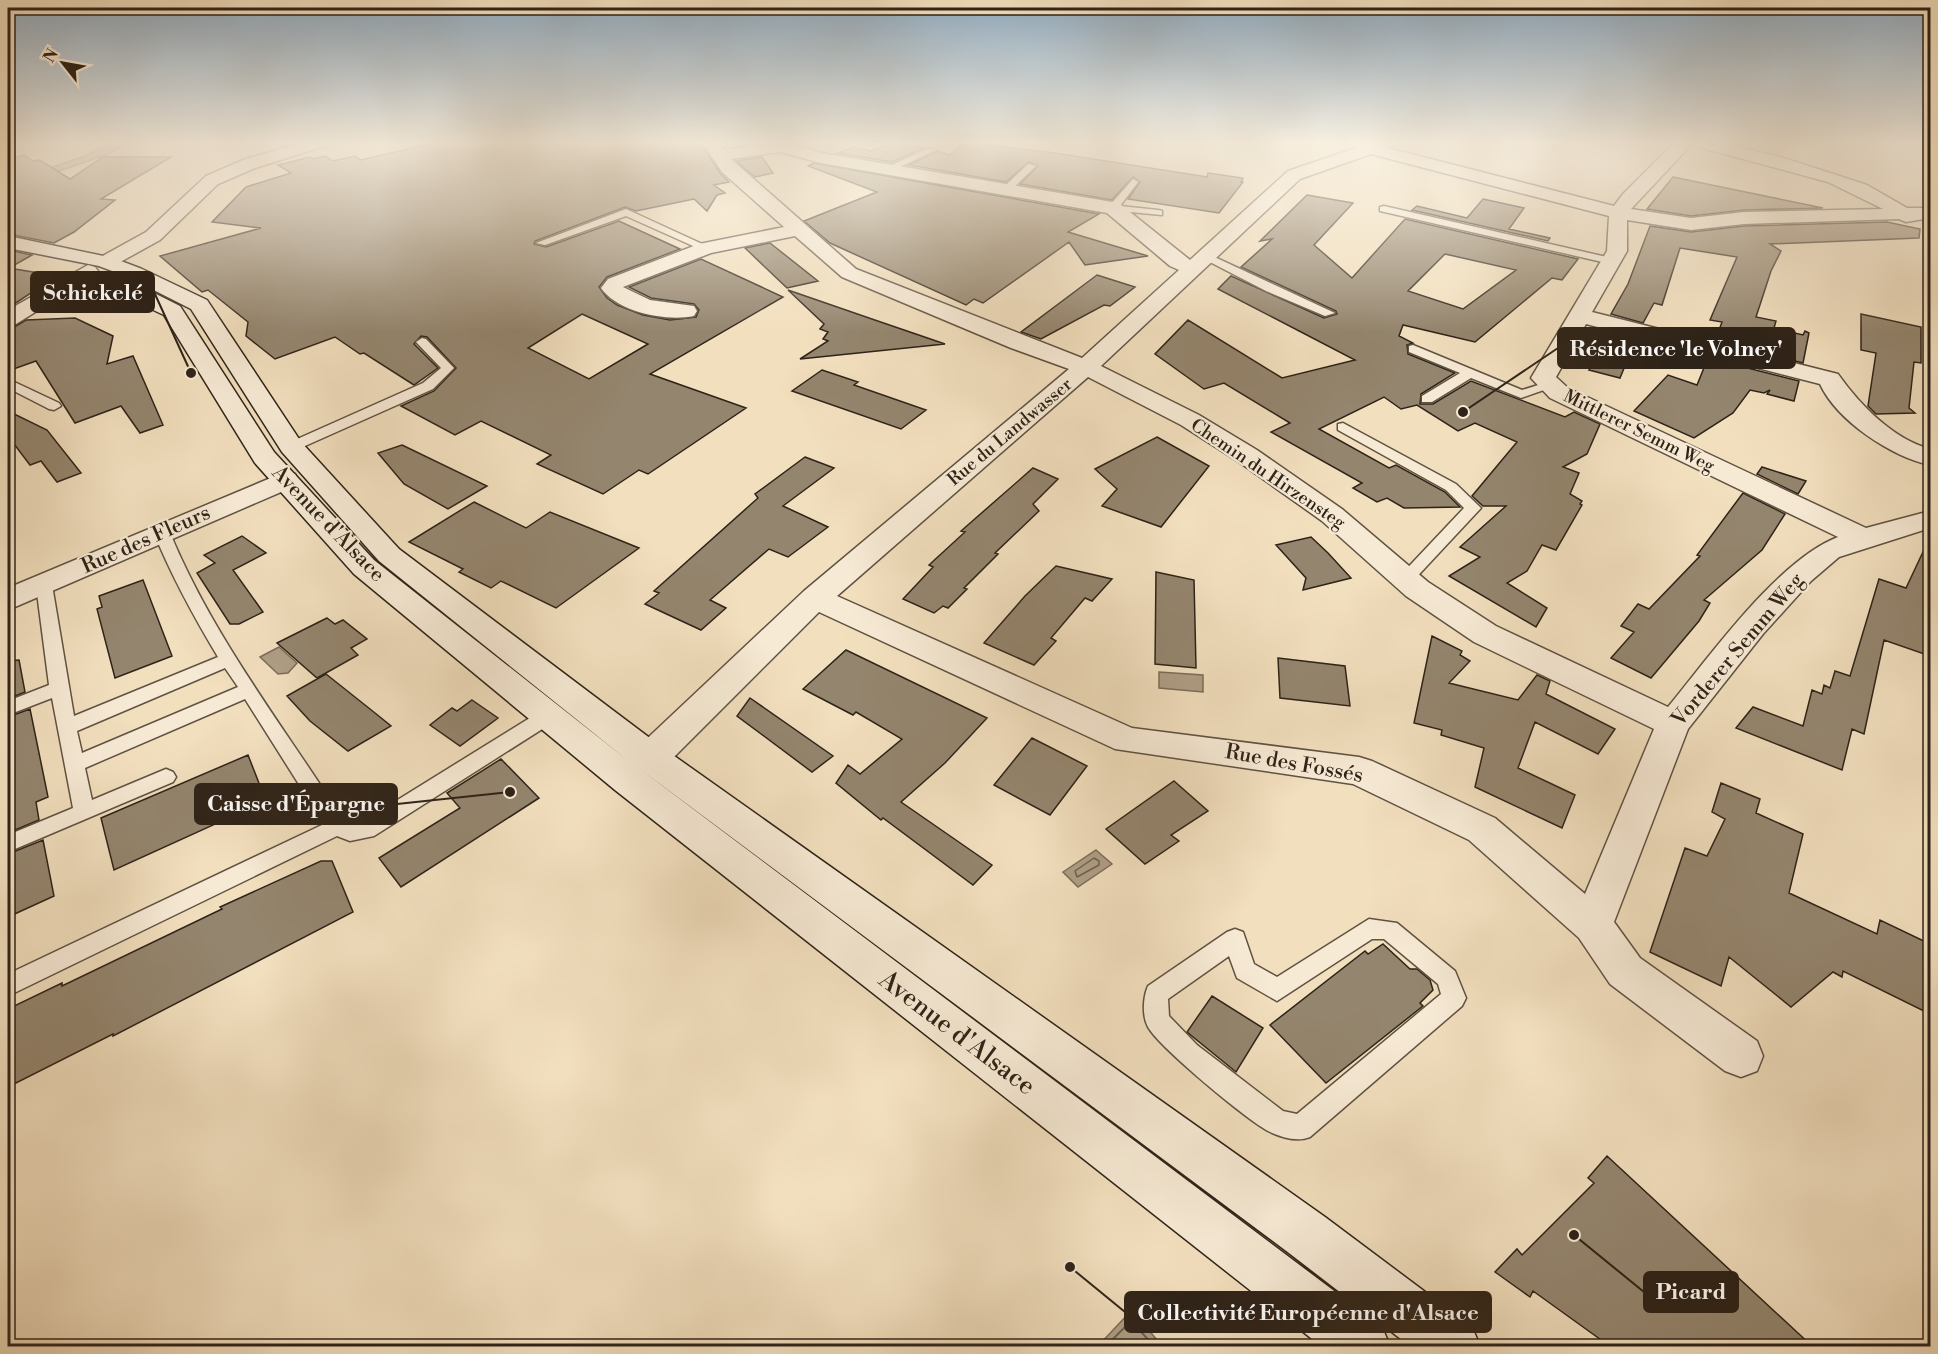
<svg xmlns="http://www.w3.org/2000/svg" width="1938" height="1354" viewBox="0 0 1938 1354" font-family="'Libre Bodoni',serif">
  <rect width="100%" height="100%" fill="#f2dfbe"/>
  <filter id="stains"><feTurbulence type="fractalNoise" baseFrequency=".00333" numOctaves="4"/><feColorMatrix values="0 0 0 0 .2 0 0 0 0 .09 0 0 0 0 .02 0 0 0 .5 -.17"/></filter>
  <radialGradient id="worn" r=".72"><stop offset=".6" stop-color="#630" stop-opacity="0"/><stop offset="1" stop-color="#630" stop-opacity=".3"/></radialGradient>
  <!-- water -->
  <path fill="#af9f86" stroke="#7b6d5a" stroke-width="1.5" d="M 114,142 L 129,142 L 108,154 L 8,189 L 8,182 L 85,156 Z
    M 279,647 L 297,663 L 288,673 L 278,674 L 260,657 Z
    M 1159,672 L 1203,675 L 1203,692 L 1159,688 Z
    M 1096,850 L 1112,864 L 1078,887 L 1063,872 Z
    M 1132,1310 L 1162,1346 L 1098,1346 Z"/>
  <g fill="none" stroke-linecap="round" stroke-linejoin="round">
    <!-- shore-far1 -->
    <path stroke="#6e614f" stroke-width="1.5" d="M 1094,858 L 1099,861 L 1099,865 L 1077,877 L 1075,871 Z"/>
    <!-- shore -->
    <path stroke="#6e614f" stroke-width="2" d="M 1106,1346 L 1131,1321 L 1154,1346"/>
  </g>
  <!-- building -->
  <path fill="#94856e" stroke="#2e2318" stroke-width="1.5" fill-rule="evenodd" d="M 438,142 L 700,142 L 720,173 L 729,182 L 714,185 L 725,193 L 717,195 L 707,211 L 694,199 L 636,211 L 625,207 L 535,241 L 534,244 L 546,247 L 619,221 L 680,249 L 607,277 L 599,287 L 607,298 L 617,305 L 643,315 L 670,320 L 696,317 L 699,310 L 694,304 L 651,298 L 629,287 L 701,259 L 783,297 L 650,374 L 746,408 L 648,474 L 639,470 L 603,494 L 537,464 L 551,455 L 481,421 L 455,435 L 401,406 L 434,391 L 456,368 L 427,337 L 421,336 L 414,344 L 438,368 L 414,385 L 364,353 L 360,354 L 335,337 L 275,359 L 246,336 L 248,322 L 208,290 L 202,292 L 160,256 L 261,228 L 212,222 L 246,187 L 291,173 L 278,165 L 310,157 L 314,159 L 325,156 L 333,161 L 355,156 L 361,160 ZM 582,314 L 648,344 L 589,379 L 528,348 Z
    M 893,142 L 924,148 L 892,162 L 838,153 L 854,147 L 871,151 Z
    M 964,142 L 1055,153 L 1207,177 L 1208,173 L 1243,178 L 1241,182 L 1243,182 L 1219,213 L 1128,199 L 1140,182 L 1133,177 L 1112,200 L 1020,184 L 1038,166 L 1029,162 L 1006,182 L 909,165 L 938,151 L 950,155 Z
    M 24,155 L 33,161 L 40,160 L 70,179 L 103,157 L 171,157 L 101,199 L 115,200 L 74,232 L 54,243 L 8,234 L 8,159 Z
    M 762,157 L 773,173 L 755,177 L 736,161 Z
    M 814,163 L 1099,214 L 1068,232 L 1148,256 L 1085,265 L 1069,242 L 983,303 L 974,299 L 966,305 L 830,243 L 804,221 L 877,192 L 808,166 Z
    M 1673,177 L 1823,208 L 1744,210 L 1691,216 L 1647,209 Z
    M 1307,195 L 1353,203 L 1314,245 L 1352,278 L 1405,219 L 1578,259 L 1562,280 L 1552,278 L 1475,342 L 1403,325 L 1399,336 L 1413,343 L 1407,345 L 1408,354 L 1455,373 L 1421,394 L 1420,404 L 1433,404 L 1471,381 L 1565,417 L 1574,412 L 1600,424 L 1587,454 L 1563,467 L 1579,473 L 1570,494 L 1582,501 L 1580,504 L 1582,505 L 1556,550 L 1542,545 L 1527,571 L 1507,583 L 1547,608 L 1536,627 L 1449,576 L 1480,557 L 1460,547 L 1506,506 L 1483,506 L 1472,496 L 1517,442 L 1475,423 L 1458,431 L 1417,405 L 1401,409 L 1384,397 L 1319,429 L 1389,468 L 1396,465 L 1445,492 L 1460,507 L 1404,508 L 1387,498 L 1377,502 L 1353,488 L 1362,483 L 1271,432 L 1290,423 L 1224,383 L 1204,389 L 1155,354 L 1188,320 L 1282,378 L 1355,360 L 1218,289 L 1231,276 L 1324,318 L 1337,314 L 1336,311 L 1241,267 L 1272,239 L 1260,241 ZM 1445,254 L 1516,270 L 1463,309 L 1408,291 Z
    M 1483,199 L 1524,208 L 1509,229 L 1550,238 L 1548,241 L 1412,210 L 1417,206 L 1467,218 Z
    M 1887,222 L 1920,229 L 1919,238 L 1770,244 L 1781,251 L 1771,271 L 1756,317 L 1776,321 L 1774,328 L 1803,335 L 1805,331 L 1809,333 L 1803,363 L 1715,341 L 1722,322 L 1710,320 L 1737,257 L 1680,248 L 1662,305 L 1654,303 L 1643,323 L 1611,314 L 1628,284 L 1650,226 L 1691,232 L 1744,226 Z
    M 770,243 L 818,281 L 787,288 L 745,248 Z
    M 8,250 L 32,255 L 9,268 L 57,276 L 8,308 Z
    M 1097,275 L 1135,287 L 1110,306 L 1104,305 L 1041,339 L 1021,332 Z
    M 788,290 L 869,318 L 945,344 L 800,359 L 828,341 L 823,339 L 828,332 L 820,329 L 824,324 Z
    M 1861,314 L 1921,327 L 1921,363 L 1914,362 L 1909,408 L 1915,413 L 1876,414 L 1868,406 L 1876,353 L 1861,350 Z
    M 75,318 L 113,336 L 107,364 L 133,356 L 163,425 L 140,433 L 121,406 L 75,423 L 36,361 L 8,371 L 8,327 L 16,326 L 26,320 Z
    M 1602,330 L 1636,339 L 1620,378 L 1589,370 L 1592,366 L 1587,364 Z
    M 1708,358 L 1799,381 L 1794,401 L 1767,394 L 1770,390 L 1764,393 L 1750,390 L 1733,413 L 1694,438 L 1634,411 L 1668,375 L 1697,385 Z
    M 822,370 L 858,382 L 854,385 L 926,410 L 901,429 L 792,391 Z
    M 8,411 L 47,430 L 81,473 L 57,482 L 41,461 L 30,465 L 8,436 Z
    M 1157,437 L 1209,466 L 1161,527 L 1102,506 L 1117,489 L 1095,469 Z
    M 402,445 L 487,486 L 448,509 L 404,484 L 378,453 Z
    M 805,457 L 834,468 L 783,506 L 828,527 L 788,557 L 769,549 L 710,600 L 726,608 L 701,630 L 645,604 L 659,593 L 654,591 L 758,498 L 755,494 Z
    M 1762,467 L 1806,481 L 1798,494 L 1757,474 Z
    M 1033,468 L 1058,479 L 1033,504 L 1039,511 L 995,553 L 998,554 L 964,588 L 967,589 L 948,608 L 943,606 L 934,613 L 903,599 L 933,567 L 929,565 L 965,532 L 961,531 Z
    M 1743,493 L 1785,514 L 1762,550 L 1704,600 L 1710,603 L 1699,621 L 1651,678 L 1611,658 L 1634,632 L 1621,626 L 1638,604 L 1649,609 L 1700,556 L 1697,555 Z
    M 474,502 L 526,528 L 550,512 L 639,548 L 556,608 L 501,581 L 491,588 L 459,572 L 463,569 L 409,542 Z
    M 242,536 L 266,553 L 233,570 L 263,612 L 239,624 L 230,624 L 197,573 L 215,563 L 204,555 Z
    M 1311,537 L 1328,553 L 1351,578 L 1303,590 L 1306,578 L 1276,545 Z
    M 1930,537 L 1930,656 L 1884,640 L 1864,734 L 1852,729 L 1842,770 L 1736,728 L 1753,707 L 1803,726 L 1812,690 L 1822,694 L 1824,685 L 1830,688 L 1835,671 L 1850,676 L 1879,579 L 1906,588 Z
    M 1056,566 L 1112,579 L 1092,601 L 1085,598 L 1051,638 L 1056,641 L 1034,665 L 984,643 L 1025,596 Z
    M 1156,572 L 1194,580 L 1196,668 L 1155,664 Z
    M 143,580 L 172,656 L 115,678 L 97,609 L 102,607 L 99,596 Z
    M 327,618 L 335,624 L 343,620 L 367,639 L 351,648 L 358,655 L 317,678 L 277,643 Z
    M 1432,636 L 1462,651 L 1460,655 L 1470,661 L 1449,683 L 1518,700 L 1537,675 L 1550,681 L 1546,694 L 1615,729 L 1598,754 L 1535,722 L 1518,768 L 1575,795 L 1562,828 L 1475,787 L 1484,748 L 1441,735 L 1442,730 L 1414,723 Z
    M 846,650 L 987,718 L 945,763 L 901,802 L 992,865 L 973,885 L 883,818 L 881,820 L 836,783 L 848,765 L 860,774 L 902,739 L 856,712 L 853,715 L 803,689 Z
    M 1278,658 L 1345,666 L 1350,706 L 1280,698 Z
    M 19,660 L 25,692 L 8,699 L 8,661 Z
    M 326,674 L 370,709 L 391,726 L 348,751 L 310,721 L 287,696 Z
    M 750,698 L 833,756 L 812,772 L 737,716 Z
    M 472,700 L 498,718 L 460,746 L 430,725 L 452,708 L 457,711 Z
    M 30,709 L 48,797 L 36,802 L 39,820 L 8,833 L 8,717 Z
    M 1032,738 L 1087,766 L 1050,815 L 994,785 Z
    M 248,755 L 266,801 L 114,870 L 101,818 Z
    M 501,759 L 539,798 L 401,887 L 379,858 L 460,808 L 447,793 Z
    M 1174,781 L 1208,811 L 1171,835 L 1179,841 L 1145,864 L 1106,829 Z
    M 1721,783 L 1760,799 L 1756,813 L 1803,834 L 1789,893 L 1877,934 L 1880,920 L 1930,944 L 1930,1014 L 1843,971 L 1842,977 L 1833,972 L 1791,1007 L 1729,957 L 1721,986 L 1650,952 L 1685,848 L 1707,856 L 1725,819 L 1712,812 Z
    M 43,840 L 54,896 L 8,917 L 8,854 Z
    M 321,861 L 332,861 L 353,912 L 113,1036 L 113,1034 L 8,1087 L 8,1012 L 12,1007 L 62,983 L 62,986 L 222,909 L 220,907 Z
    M 1383,944 L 1410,969 L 1417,969 L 1430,980 L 1433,990 L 1420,1003 L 1423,1006 L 1326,1083 L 1270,1025 L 1365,951 L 1368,954 Z
    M 1212,996 L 1263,1028 L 1236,1072 L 1187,1032 Z
    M 1607,1156 L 1813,1347 L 1611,1347 L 1533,1291 L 1530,1297 L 1495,1272 L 1517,1249 L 1522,1255 L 1594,1183 L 1588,1178 Z"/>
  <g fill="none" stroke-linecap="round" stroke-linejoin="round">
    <!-- service casing -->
    <g stroke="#5f5242" stroke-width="3">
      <path id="service" d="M 928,148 L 936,150 L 889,172 L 881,170 Z
        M 1028,164 L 1036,166 L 1010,191 L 1004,191 L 1004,187 Z
        M 1133,179 L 1138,182 L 1120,206 L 1158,210 L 1162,211 L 1162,215 L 1109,210 L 1109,206 Z
        M 1384,206 L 1611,258 L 1616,261 L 1611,264 L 1380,211 L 1380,207 Z
        M 626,209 L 711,248 L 702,250 L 626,216 L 545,245 L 536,243 Z
        M 1208,254 L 1335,313 L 1325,316 L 1266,291 L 1204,259 L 1203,257 Z
        M 422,338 L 426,339 L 454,368 L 433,389 L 296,450 L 286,450 L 286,444 L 423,383 L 441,368 L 416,342 Z
        M 1413,345 L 1522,390 L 1551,381 L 1558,385 L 1521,398 L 1471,378 L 1432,402 L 1422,402 L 1422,396 L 1460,373 L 1409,352 L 1409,346 Z
        M 8,379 L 59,403 L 61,406 L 54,410 L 49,409 L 8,388 Z
        M 1343,423 L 1456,484 L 1481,508 L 1411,583 L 1405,584 L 1397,579 L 1464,508 L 1446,490 L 1338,430 L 1338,424 Z
        M 162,528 L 170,533 C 213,637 284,727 344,821 L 351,824 L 362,822 L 541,711 L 555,711 L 557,716 L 555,721 L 374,836 L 350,841 L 337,836 L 8,996 L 8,974 L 324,824 L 245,699 L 85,768 L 92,800 L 166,769 L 173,772 L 176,777 L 173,782 L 8,852 L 8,835 L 73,808 L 52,698 L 8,715 L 8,701 L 49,685 L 36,585 L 38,581 L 44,580 L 52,585 L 74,716 L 218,657 C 194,617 172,577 154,533 ZM 225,668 L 238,687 L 82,753 L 77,731 Z
        M 1369,919 L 1397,923 L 1455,971 L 1466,998 L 1462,1006 L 1310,1137 C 1298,1142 1283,1138 1270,1132 C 1248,1121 1159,1047 1148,1027 C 1142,1016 1143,997 1148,986 L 1227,932 L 1235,929 L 1243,932 L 1254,964 L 1277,977 ZM 1372,939 L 1384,939 L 1438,984 L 1441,994 L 1297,1114 L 1283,1111 L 1197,1045 L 1169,1016 L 1168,999 L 1229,956 L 1237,978 L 1277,1001 Z"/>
    </g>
    <!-- minor casing -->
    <g stroke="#5f5242" stroke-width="3">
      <path id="minor" d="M 304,142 L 330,142 L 328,145 L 255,168 L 218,184 L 160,240 L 113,266 L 99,266 L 96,262 L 99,258 L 146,232 L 206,176 L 243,160 Z
        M 702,142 L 718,142 L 724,150 L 781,142 L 822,153 L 1113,202 L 1120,204 L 1190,260 L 1288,171 L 1356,148 L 1357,143 L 1362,142 L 1398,142 L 1388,148 L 1614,206 L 1623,194 L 1675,142 L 1718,142 L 1784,158 L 1867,185 L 1907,208 L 1930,208 L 1930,218 L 1906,222 L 1899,219 L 1744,224 L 1691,230 L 1627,220 L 1627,251 L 1592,312 L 1838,374 C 1860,405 1893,439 1930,449 L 1930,465 C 1892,457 1837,421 1820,384 L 1586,324 L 1556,377 L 1568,388 L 1866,528 L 1930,511 L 1930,528 L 1839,557 L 1811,581 L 1763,634 L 1688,729 L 1614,922 L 1640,958 L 1757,1041 L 1763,1056 L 1757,1071 L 1741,1077 L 1725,1071 L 1610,984 L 1579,938 L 1469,840 L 1353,784 L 1115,749 L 819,612 L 663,768 L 650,772 L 637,768 L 632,758 L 637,748 L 804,591 L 1069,369 L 1011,348 L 842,277 L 795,236 L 711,253 L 623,287 L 650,300 L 694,306 L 697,311 L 694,316 C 667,322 617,312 601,288 L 608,279 L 699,244 L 784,227 L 722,172 ZM 1691,145 L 1828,182 L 1883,209 L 1744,212 L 1691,218 L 1631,209 ZM 780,152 L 821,163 L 1107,213 L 1170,266 L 1179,270 L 1082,358 L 856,269 L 731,159 ZM 1371,154 L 1609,216 L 1607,251 L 1531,378 L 1550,398 L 1838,537 C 1778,560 1710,656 1668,707 L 1496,626 L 1428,582 L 1342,509 L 1257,450 L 1199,415 L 1101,366 L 1300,179 ZM 1088,377 L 1181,425 L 1239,462 L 1322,521 L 1406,596 L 1474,642 L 1654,729 L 1585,894 L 1495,818 L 1372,761 L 1359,757 L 1132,728 L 837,596 Z
        M 88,265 L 95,267 L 98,271 L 95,275 L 16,324 L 8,325 L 8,310 Z
        M 285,472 L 295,474 L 298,480 L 295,486 L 8,610 L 8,588 Z"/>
    </g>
    <!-- secondary casing -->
    <g stroke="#2e2318" stroke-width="3">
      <path id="secondary" d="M 8,236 L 113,258 L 142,269 L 207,300 L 301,442 L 399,549 L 663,748 L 1325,1217 L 1472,1327 L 1480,1346 L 1410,1346 L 1289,1253 L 640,769 L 1382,1327 L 1390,1346 L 1321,1346 L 615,790 L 354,574 L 255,463 L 164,315 L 134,301 L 131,296 L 134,291 L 150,291 L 180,306 L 274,452 L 374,560 L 626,759 L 379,561 L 282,452 L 191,309 L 128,277 L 99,266 L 8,248 Z"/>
    </g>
    <!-- service -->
    <use href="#service" fill="#f7ead5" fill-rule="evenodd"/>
    <!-- minor -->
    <use href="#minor" fill="#f7ead5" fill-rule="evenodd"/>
    <!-- secondary -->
    <use href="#secondary" fill="#f7ead5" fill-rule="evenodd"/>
  </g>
  <!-- sky -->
  <linearGradient id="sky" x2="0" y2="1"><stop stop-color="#91acc1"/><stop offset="0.43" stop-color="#f9f1e2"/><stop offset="1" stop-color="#f9f1e2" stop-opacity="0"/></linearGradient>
  <rect width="1938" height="332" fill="url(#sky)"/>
  <g text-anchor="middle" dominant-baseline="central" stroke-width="4.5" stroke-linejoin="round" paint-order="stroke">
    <!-- far-street labels -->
    <g font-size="18" fill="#2e2318" stroke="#f7ead5">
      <text transform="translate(1639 431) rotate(26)">Mittlerer Semm Weg</text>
      <text transform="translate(1010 432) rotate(-40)">Rue du Landwasser</text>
      <text transform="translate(1268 474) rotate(34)">Chemin du Hirzensteg</text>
    </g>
    <!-- street labels -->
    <g font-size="21" fill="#2e2318" stroke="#f7ead5">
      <text transform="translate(328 524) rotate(46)">Avenue d'Alsace</text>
      <text transform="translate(146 540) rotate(-24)">Rue des Fleurs</text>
      <text transform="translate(1738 650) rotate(-50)">Vorderer Semm Weg</text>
      <text transform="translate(1294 764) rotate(10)">Rue des Fossés</text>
    </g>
    <!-- near-street labels -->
    <g font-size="26" fill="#2e2318" stroke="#f7ead5">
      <text transform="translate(957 1033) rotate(37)">Avenue d'Alsace</text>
    </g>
  </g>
  <!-- callouts -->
  <path fill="none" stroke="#2e2318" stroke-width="2" d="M191 373L154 292M1463 412L1558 348M510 792L397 804M1574 1235L1644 1292M1070 1267L1125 1312"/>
  <g fill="#2e2318" stroke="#f7ead5" stroke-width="2">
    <circle cx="191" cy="373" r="6"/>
    <circle cx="1463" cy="412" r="6"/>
    <circle cx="510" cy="792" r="6"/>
    <circle cx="1574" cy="1235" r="6"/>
    <circle cx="1070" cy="1267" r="6"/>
  </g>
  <g fill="#2e2318" stroke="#2e2318" stroke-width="2">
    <rect x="31" y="272" width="123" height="40" rx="6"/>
    <rect x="1558" y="328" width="237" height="40" rx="6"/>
    <rect x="195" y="784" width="202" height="40" rx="6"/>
    <rect x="1644" y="1272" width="94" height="40" rx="6"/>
    <rect x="1125" y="1292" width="366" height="40" rx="6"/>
  </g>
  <g font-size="22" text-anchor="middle" font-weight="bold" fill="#fff">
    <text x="93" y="300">Schickelé</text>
    <text x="1676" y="356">Résidence 'le Volney'</text>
    <text x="296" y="811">Caisse d'Épargne</text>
    <text x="1691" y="1299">Picard</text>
    <text x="1308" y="1320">Collectivité Européenne d'Alsace</text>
  </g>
  <!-- margin -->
  <rect width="1938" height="1354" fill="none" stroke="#f2dfbe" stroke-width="30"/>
  <rect x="9" y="9" width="1920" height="1336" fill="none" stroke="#2e2318" stroke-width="3"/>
  <rect x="15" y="15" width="1908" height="1324" fill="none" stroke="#2e2318" stroke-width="1.5"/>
  <!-- north arrow -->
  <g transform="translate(63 63) rotate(301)" stroke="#f7ead5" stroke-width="4.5" paint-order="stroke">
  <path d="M0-4.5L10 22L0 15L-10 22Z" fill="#2e2318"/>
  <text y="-9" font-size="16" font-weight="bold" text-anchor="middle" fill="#2e2318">N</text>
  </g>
  <rect width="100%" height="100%" filter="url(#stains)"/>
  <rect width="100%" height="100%" fill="url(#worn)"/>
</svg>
